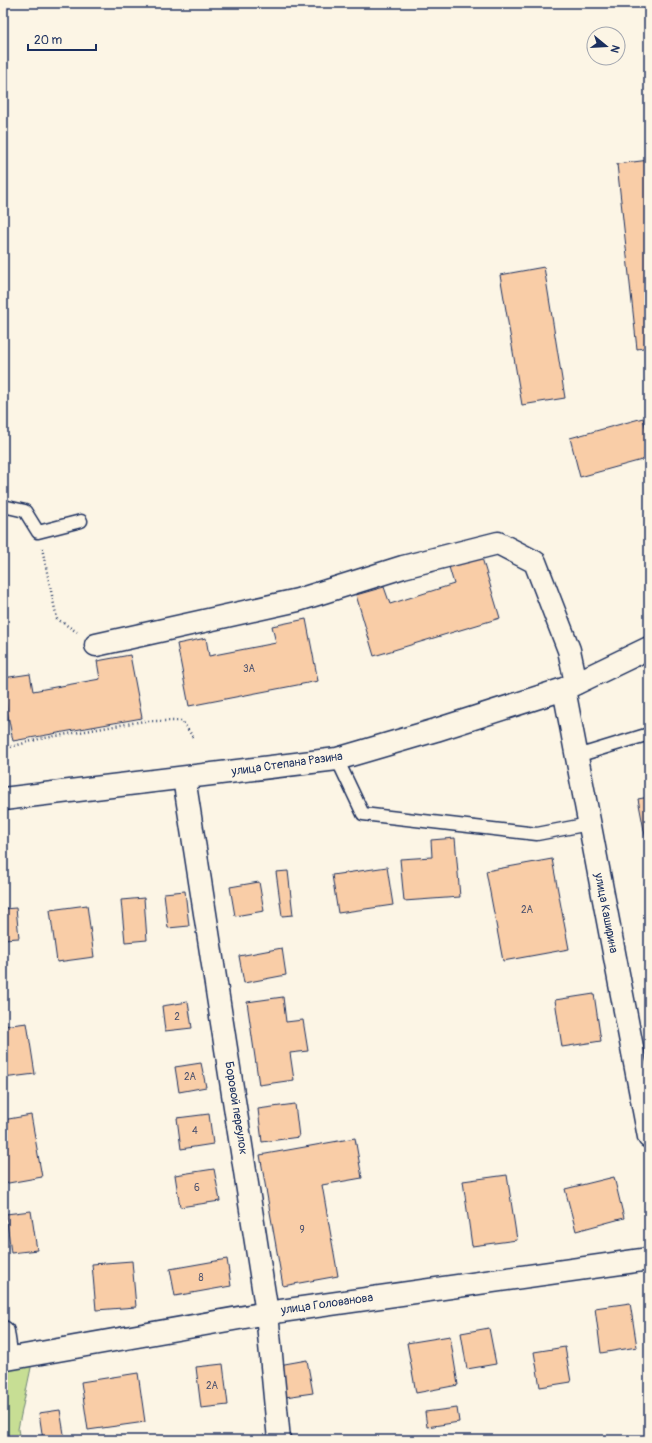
<svg xmlns="http://www.w3.org/2000/svg" width="652" height="1443" viewBox="0 0 652 1443" font-family="Pangolin,sans-serif">
  <rect width="100%" height="100%" fill="#fcf5e5"/>
  <filter id="ink" filterUnits="userSpaceOnUse"><feTurbulence type="fractalNoise" baseFrequency=".025" numOctaves="2"/><feDisplacementMap in="SourceGraphic" scale="8" xChannelSelector="R" yChannelSelector="G"/><feConvolveMatrix kernelMatrix="1 2 1 2 8 2 1 2 1" color-interpolation-filters="sRGB"/></filter>
  <g filter="url(#ink)">
    <!-- green -->
    <path fill="#c7de94" stroke="#718679" d="M 32,1363 L 18,1429 L 20,1440 L 3,1440 L 3,1369 Z"/>
    <!-- building -->
    <path fill="#f9cda7" stroke="#1b2f5e" d="M 649,160 L 649,347 L 637,349 L 617,164 Z
      M 544,267 L 565,398 L 522,405 L 500,275 Z
      M 643,418 L 649,440 L 649,458 L 580,477 L 570,438 Z
      M 482,558 L 500,618 L 374,656 L 356,595 L 384,587 L 390,604 L 454,584 L 449,567 Z
      M 306,619 L 318,681 L 189,706 L 177,644 L 206,638 L 209,656 L 276,643 L 272,626 Z
      M 130,655 L 142,718 L 13,741 L 3,690 L 3,678 L 30,674 L 33,691 L 100,679 L 97,661 Z
      M 649,797 L 649,856 L 638,799 Z
      M 455,838 L 460,897 L 404,901 L 400,859 L 432,857 L 431,840 Z
      M 552,859 L 569,949 L 503,961 L 486,871 Z
      M 387,867 L 393,905 L 338,913 L 332,875 Z
      M 288,871 L 293,915 L 282,916 L 276,872 Z
      M 259,882 L 264,911 L 235,916 L 230,887 Z
      M 185,891 L 189,926 L 168,928 L 164,893 Z
      M 144,898 L 147,940 L 125,942 L 121,900 Z
      M 87,905 L 94,957 L 57,962 L 50,910 Z
      M 16,908 L 19,938 L 3,939 L 3,909 Z
      M 282,948 L 286,975 L 244,983 L 239,956 Z
      M 594,994 L 601,1041 L 562,1047 L 555,1000 Z
      M 283,997 L 286,1022 L 303,1020 L 308,1051 L 290,1053 L 294,1080 L 259,1085 L 247,1002 Z
      M 188,1002 L 192,1028 L 165,1031 L 162,1006 Z
      M 27,1023 L 35,1074 L 3,1078 L 3,1026 Z
      M 201,1063 L 206,1087 L 179,1092 L 175,1067 Z
      M 295,1104 L 299,1137 L 262,1142 L 258,1109 Z
      M 209,1114 L 213,1144 L 181,1149 L 177,1118 Z
      M 31,1115 L 42,1177 L 3,1184 L 3,1120 Z
      M 355,1138 L 362,1178 L 322,1185 L 338,1276 L 283,1286 L 260,1155 Z
      M 214,1169 L 220,1201 L 180,1207 L 175,1175 Z
      M 507,1175 L 517,1240 L 472,1246 L 463,1181 Z
      M 614,1177 L 624,1218 L 576,1231 L 565,1189 Z
      M 31,1211 L 37,1250 L 11,1253 L 6,1214 Z
      M 227,1259 L 231,1286 L 175,1296 L 170,1269 Z
      M 132,1261 L 136,1307 L 96,1310 L 92,1264 Z
      M 630,1303 L 637,1347 L 601,1353 L 595,1308 Z
      M 489,1328 L 496,1364 L 467,1369 L 461,1333 Z
      M 450,1336 L 458,1385 L 416,1393 L 407,1343 Z
      M 565,1347 L 571,1382 L 540,1387 L 534,1352 Z
      M 307,1360 L 313,1393 L 285,1397 L 279,1365 Z
      M 223,1364 L 228,1405 L 201,1408 L 196,1367 Z
      M 138,1373 L 145,1422 L 88,1430 L 81,1382 Z
      M 457,1408 L 459,1422 L 427,1427 L 425,1412 Z
      M 60,1410 L 65,1440 L 43,1440 L 39,1413 Z"/>
    <g fill="none" stroke-linecap="round" stroke-linejoin="round">
      <!-- lane casing -->
      <g stroke="#1b2f5e" stroke-width="15">
        <path id="lane" d="M 3,506 L 25,511 L 38,532 L 81,521
          M 577,756 L 649,734
          M 337,759 L 363,814 L 537,834 L 589,824"/>
      </g>
      <!-- street casing -->
      <g stroke="#1b2f5e" stroke-width="25">
        <path id="street" d="M 96,645 L 298,600 L 403,567 L 498,543 L 535,562 L 569,650 L 576,683
          M 184,778 L 267,1313 L 279,1440
          M 3,1332 L 7,1359 L 267,1313 L 649,1259"/>
      </g>
      <!-- secondary casing -->
      <g stroke="#1b2f5e" stroke-width="25">
        <path id="secondary" d="M 564,689 L 649,1137
          M 3,799 L 337,759 L 436,730 L 564,689 L 649,648"/>
      </g>
      <!-- path -->
      <path stroke="#1b2f5e" stroke-width="2.5" stroke-dasharray="1 3" stroke-linecap="butt" d="M 42,548 L 57,619 L 77,632
        M 3,741 L 7,748 L 39,739 L 144,721 L 182,721 L 193,737"/>
      <!-- lane -->
      <use href="#lane" stroke="#fcf5e5" stroke-width="12"/>
      <!-- street -->
      <use href="#street" stroke="#fcf5e5" stroke-width="22"/>
      <!-- secondary -->
      <use href="#secondary" stroke="#fcf5e5" stroke-width="22"/>
    </g>
  </g>
  <g text-anchor="middle" dominant-baseline="central" stroke-width="3" stroke-linejoin="round" paint-order="stroke">
    <!-- number labels -->
    <g font-size="10" fill="#525670">
      <text x="249" y="669">3А</text>
      <text x="527" y="910">2А</text>
      <text x="177" y="1017">2</text>
      <text x="190" y="1077">2А</text>
      <text x="195" y="1131">4</text>
      <text x="197" y="1188">6</text>
      <text x="302" y="1230">9</text>
      <text x="201" y="1278">8</text>
      <text x="212" y="1386">2А</text>
    </g>
    <!-- street labels -->
    <g font-size="12" fill="#1b2f5e" stroke="#fcf5e5">
      <text transform="translate(287 764) rotate(-8)">улица Степана Разина</text>
      <text transform="translate(606 913) rotate(79)">улица Каширина</text>
      <text transform="translate(236 1108) rotate(81)">Боровой переулок</text>
      <text transform="translate(327 1304) rotate(-8)">улица Голованова</text>
    </g>
  </g>
  <!-- margin -->
  <rect width="652" height="1443" fill="none" stroke="#fcf5e5" stroke-width="16"/>
  <rect x="8" y="8" width="636" height="1427" fill="none" stroke="#1b2f5e" stroke-width="1.5" filter="url(#ink)"/>
  <!-- north arrow -->
  <g transform="translate(606 46) rotate(108)"><circle r="19" fill="#fcf5e5" stroke="#a2a6af"/>
  <path d="M0-3L7 15L0 10L-7 15Z" fill="#1b2f5e"/>
  <text y="-6" font-size="11" font-weight="bold" text-anchor="middle" fill="#1b2f5e">N</text>
  </g>
  <!-- scale -->
  <path d="M28 44v6h68v-6" fill="none" stroke="#1b2f5e" stroke-width="2"/>
  <text x="34" y="44" font-size="12" fill="#1b2f5e" stroke="#fcf5e5" stroke-width="3" paint-order="stroke">20 m</text>
</svg>
